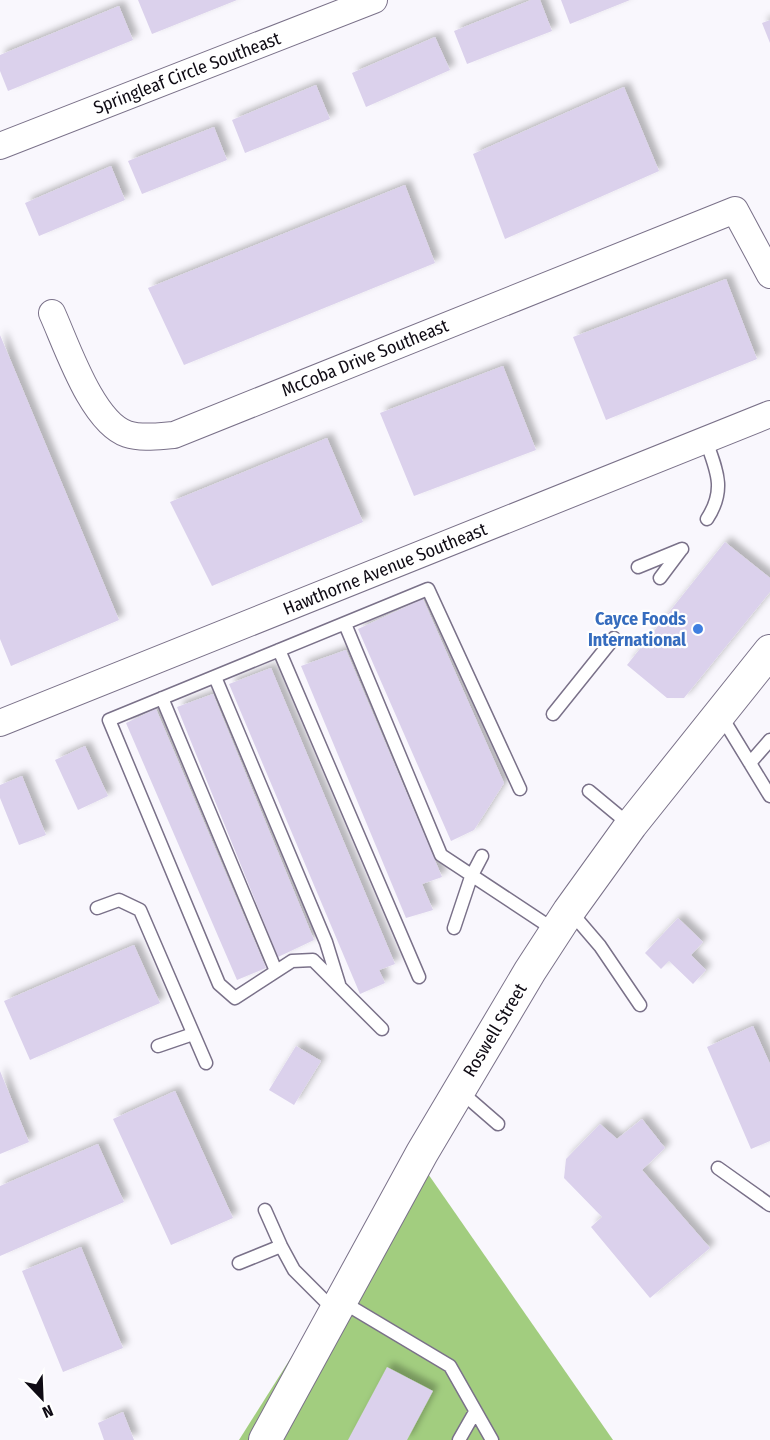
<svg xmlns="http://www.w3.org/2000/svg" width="770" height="1440" viewBox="0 0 770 1440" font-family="'Fira Sans Condensed',sans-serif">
  <defs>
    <filter id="shadow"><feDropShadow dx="5.5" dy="-5.5" stdDeviation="3" flood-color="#0004"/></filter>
  </defs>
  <rect width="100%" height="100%" fill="#f9f7fd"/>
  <!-- forest -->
  <path fill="#a2cd7f" d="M 417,1158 L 613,1440 L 239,1440 Z"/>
  <!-- building -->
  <path fill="#dbd1ec" filter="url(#shadow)" d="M 138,0 L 237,0 L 152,34 Z
    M 531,0 L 540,0 L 552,31 L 467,64 L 454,31 Z
    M 561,0 L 630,0 L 570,24 Z
    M 119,6 L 133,40 L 8,91 L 0,71 L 0,55 Z
    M 770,20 L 770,43 L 762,23 Z
    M 435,37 L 450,70 L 366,107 L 352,73 Z
    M 316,85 L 330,119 L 245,153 L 232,120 Z
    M 624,87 L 659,171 L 505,239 L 473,154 Z
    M 214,127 L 227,160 L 142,194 L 128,161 Z
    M 111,166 L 125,200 L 39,236 L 25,203 Z
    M 405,185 L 435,263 L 184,365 L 148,288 Z
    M 726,279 L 757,359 L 606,420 L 573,337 Z
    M 0,335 L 119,620 L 11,666 L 0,639 Z
    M 503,366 L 536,450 L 414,496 L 380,413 Z
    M 327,438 L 363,522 L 212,586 L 170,502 Z
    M 725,542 L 770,578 L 770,592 L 684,698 L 667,698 L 627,665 Z
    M 423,599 L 504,783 L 474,830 L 451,841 L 358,629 Z
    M 346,650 L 442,877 L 422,884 L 433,910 L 406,918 L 301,666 Z
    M 271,668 L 395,964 L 379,970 L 385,983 L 360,994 L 229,684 Z
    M 213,694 L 314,940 L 278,957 L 177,707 Z
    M 156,709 L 266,968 L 237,980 L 126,723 Z
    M 85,746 L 108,796 L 78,810 L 55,760 Z
    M 22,776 L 46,835 L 19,845 L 0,798 L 0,785 Z
    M 678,918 L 703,942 L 691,955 L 706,970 L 693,984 L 669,961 L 661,969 L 645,953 Z
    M 134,945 L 160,1003 L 30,1060 L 4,1001 Z
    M 753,1026 L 770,1064 L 770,1141 L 751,1149 L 707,1047 Z
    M 296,1046 L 321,1061 L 294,1105 L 269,1090 Z
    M 0,1071 L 29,1142 L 0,1154 Z
    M 175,1091 L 233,1218 L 171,1245 L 113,1119 Z
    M 642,1119 L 665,1148 L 642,1170 L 710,1248 L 650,1298 L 591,1227 L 602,1217 L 564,1178 L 566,1159 L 600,1124 L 617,1139 Z
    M 98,1144 L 124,1202 L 0,1256 L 0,1186 Z
    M 81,1247 L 123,1348 L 63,1372 L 22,1271 Z
    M 387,1367 L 433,1391 L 407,1440 L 348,1440 Z
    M 123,1412 L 134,1440 L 104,1440 L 98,1423 Z"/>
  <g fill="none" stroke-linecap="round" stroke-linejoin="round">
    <!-- service casing -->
    <g stroke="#7a7189" stroke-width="15">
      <path id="service" d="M 706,441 C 717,471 726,490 707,519
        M 638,567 L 682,549
        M 660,578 L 681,550
        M 345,624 L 441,855 L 556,931
        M 279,650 L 419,977
        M 215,677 L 326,942 L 339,984
        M 162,698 L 276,971
        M 553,714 L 614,638
        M 720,714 L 770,796
        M 750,763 L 770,740
        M 589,791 L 630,825
        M 97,908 L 119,900 L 140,910 L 206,1063
        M 570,911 L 600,946 L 640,1005
        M 454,928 L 471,877 L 482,856
        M 382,1029 L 313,960 L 292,961 L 235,998 L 219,984 L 109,720 L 428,589 L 520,789
        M 158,1046 L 193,1034
        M 460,1091 L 498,1124
        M 718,1168 L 770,1205
        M 265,1210 L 281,1246 L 294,1270 L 335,1311
        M 239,1263 L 281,1246
        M 341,1301 L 450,1366 L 492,1440
        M 459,1440 L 475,1412"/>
    </g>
    <!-- minor casing -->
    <g stroke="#7a7189" stroke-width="28">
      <path id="minor" d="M 0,146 L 374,0
        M 52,313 C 67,346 92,422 127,434 C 142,439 159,436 174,435 L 735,210 L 770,275
        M 0,723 L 770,414"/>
    </g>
    <!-- tertiary casing -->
    <g stroke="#7a7189" stroke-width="34">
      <path id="tertiary" d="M 265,1440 L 422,1153 L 530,971 L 569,911 L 631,825 L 770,651"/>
    </g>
    <!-- service -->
    <use href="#service" stroke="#fff" stroke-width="12"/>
    <!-- minor -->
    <use href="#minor" stroke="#fff" stroke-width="26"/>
    <!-- tertiary -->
    <use href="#tertiary" stroke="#fff" stroke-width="32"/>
  </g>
  <!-- markers -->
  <circle fill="#3f7fe0" stroke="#fff" stroke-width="2" cx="698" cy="629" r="6"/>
  <g text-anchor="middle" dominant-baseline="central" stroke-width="4.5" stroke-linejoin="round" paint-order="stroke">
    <!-- street labels -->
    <g font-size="18" fill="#0f0b14" stroke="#fff">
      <text transform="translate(187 73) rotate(-21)">Springleaf Circle Southeast</text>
      <text transform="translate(365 358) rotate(-22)">McCoba Drive Southeast</text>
      <text transform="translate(385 569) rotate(-22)">Hawthorne Avenue Southeast</text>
      <text transform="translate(495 1030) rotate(-59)">Roswell Street</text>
    </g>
    <!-- shop labels -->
    <g font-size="18" font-weight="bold" fill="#366cbe" stroke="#fff" text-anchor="end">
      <text x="686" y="619">Cayce Foods<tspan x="686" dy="21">International</tspan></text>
    </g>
  </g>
  <!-- north arrow -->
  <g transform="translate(42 1398) rotate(157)" stroke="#ffffff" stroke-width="4.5" paint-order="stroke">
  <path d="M0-4.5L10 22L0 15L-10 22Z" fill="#0f0b14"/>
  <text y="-9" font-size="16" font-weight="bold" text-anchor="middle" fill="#0f0b14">N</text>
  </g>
</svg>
